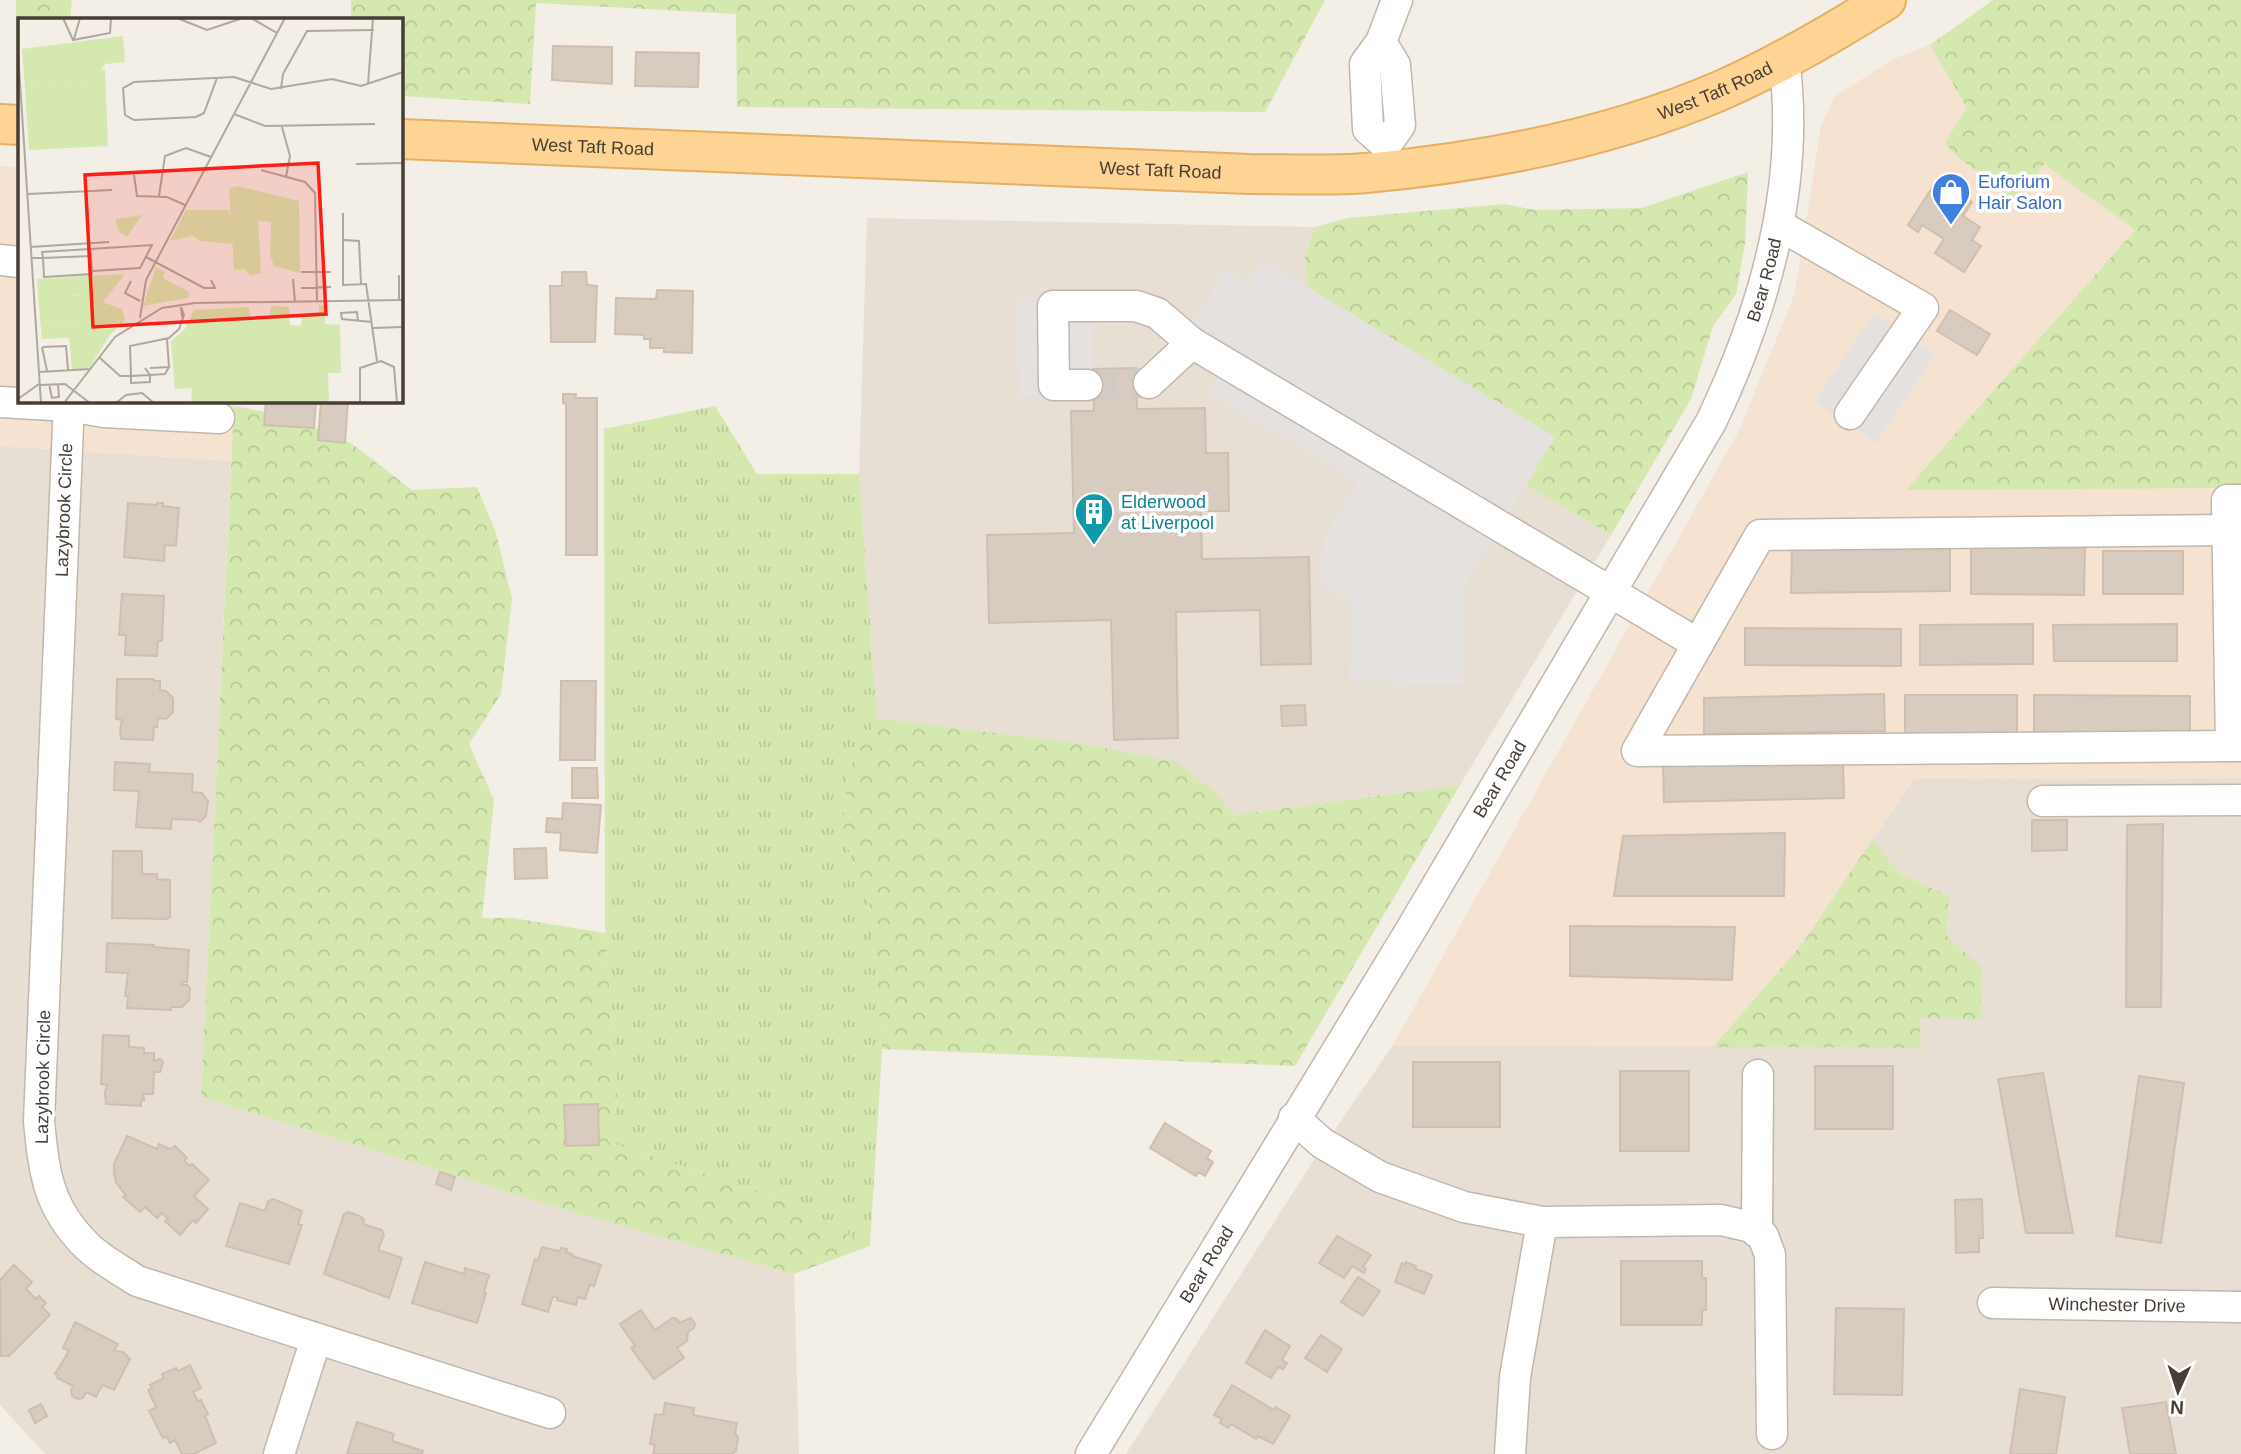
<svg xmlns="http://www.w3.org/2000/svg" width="2241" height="1454" viewBox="0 0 2241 1454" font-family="Helvetica,sans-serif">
  <defs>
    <pattern id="grass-tufts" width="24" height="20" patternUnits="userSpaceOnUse" patternTransform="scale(1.75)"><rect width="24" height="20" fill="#d5e8af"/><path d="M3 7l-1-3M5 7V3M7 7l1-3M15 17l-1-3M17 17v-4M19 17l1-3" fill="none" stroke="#b8c897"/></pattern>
    <pattern id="forest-crowns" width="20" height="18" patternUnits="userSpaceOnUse" patternTransform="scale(1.75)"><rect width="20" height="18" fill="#d5e8af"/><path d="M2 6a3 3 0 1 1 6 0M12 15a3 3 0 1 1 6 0" fill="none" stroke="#b8c897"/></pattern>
  </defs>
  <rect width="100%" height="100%" fill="#f3eee6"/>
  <!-- residential -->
  <path fill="#e7dfd4" d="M 867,218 L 1315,227 L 1305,255 L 1307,287 L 1555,437 L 1526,485 L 1611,535 L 1460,785 L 1235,815 L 1212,789 L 1084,744 L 877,718 L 859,474 Z
    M 0,446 L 231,461 L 201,1097 L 582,1215 L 794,1274 L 799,1454 L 45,1454 L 0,1405 Z
    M 2241,778 L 2241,1454 L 1126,1454 L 1310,1166 L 1393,1045 L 1921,1048 L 1920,1018 L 1981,1018 L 1981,968 L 1947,936 L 1949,896 L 1902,875 L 1872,840 L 1914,779 Z"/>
  <!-- commercial -->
  <path fill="#f5e2d1" d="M 1930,45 L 1967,108 L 1945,143 L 2023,193 L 2044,163 L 2135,230 L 1907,490 L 2241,487 L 2241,778 L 1914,779 L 1803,943 L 1713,1047 L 1393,1045 L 1740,429 L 1795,293 L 1821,126 L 1834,97 L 1893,59 Z
    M 0,166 L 19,167 L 19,401 L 234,401 L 231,461 L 0,446 Z"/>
  <!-- grass -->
  <path fill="url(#grass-tufts)" d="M 715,406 L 757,474 L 859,474 L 877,718 L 847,773 L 843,835 L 871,908 L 882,1049 L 870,1246 L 777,1197 L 608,1142 L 618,1098 L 605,933 L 604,429 Z"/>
  <!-- forest -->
  <path fill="url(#forest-crowns)" d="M 16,0 L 72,0 L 70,19 L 19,19 L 19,87 L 16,87 Z
    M 351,0 L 1325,0 L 1265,112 L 737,107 L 736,14 L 536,3 L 530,104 L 401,96 L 401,19 L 351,19 Z
    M 1993,0 L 2241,0 L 2241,488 L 1906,490 L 2135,230 L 2044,164 L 2023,193 L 2012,199 L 1952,152 L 1945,142 L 1967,108 L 1930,45 Z
    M 1748,172 L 1745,243 L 1736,294 L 1713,326 L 1691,399 L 1611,535 L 1526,485 L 1555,437 L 1307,287 L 1305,255 L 1315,227 L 1348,218 L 1504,204 L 1535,210 L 1642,208 Z
    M 234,406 L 290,417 L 351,443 L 412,490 L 477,487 L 496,533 L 512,599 L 501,694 L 469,744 L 494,800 L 482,918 L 513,918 L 605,933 L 618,1098 L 608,1142 L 777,1197 L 870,1246 L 794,1274 L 582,1215 L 201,1097 Z
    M 877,718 L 1084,744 L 1176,762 L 1212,789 L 1235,815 L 1460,785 L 1295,1066 L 882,1049 L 871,909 L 843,835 L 847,773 Z
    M 1872,840 L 1902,875 L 1949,896 L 1947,936 L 1981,967 L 1981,1019 L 1920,1018 L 1921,1048 L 1713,1047 L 1803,943 Z"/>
  <!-- parking -->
  <path fill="#e4e1de" d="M 1262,260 L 1555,437 L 1466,582 L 1465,684 L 1349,682 L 1351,602 L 1319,582 L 1325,536 L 1357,481 L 1208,393 L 1235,348 L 1193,322 L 1225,269 L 1249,283 Z
    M 1017,297 L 1038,297 L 1038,320 L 1091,318 L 1094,396 L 1019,397 Z
    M 1874,314 L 1935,354 L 1876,443 L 1815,402 Z"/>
  <!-- building -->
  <path fill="#d8cbbf" stroke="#d0bfaf" stroke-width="2" d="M 553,46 L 612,47 L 612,84 L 552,80 Z
    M 636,52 L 699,53 L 698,87 L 635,86 Z
    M 1937,180 L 1972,202 L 1963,216 L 1980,227 L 1972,240 L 1981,246 L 1964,272 L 1935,253 L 1944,239 L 1922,225 L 1918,232 L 1908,225 Z
    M 562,272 L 586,272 L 587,285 L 597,286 L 595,342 L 551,342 L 550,286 L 562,286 Z
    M 657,290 L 693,291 L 692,353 L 664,352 L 664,348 L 650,348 L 650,339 L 644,339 L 644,335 L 615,334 L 616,298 L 656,299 Z
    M 1950,310 L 1990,334 L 1977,355 L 1937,331 Z
    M 1136,368 L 1137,409 L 1205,408 L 1206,453 L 1228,453 L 1229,511 L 1201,511 L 1202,559 L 1309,557 L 1311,664 L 1261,665 L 1260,610 L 1176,612 L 1178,738 L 1114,740 L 1111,620 L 989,623 L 987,535 L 1074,533 L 1071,411 L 1094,411 L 1093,369 Z
    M 563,394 L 576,394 L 575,398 L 597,398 L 597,555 L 566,555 L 566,404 L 563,403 Z
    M 266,401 L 316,401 L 314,428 L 264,425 Z
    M 321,401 L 348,401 L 345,443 L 318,440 Z
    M 128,503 L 157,505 L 157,503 L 163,503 L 163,506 L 179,508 L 176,546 L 165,545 L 164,561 L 124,557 Z
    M 1950,546 L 1950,591 L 1791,593 L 1792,548 Z
    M 1971,547 L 2085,548 L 2084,595 L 1971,594 Z
    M 2103,551 L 2183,551 L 2183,594 L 2103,594 Z
    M 122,594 L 164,596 L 162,641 L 158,641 L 157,656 L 125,655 L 126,635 L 119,635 Z
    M 2033,624 L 2033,664 L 1920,665 L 1920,625 Z
    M 2177,624 L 2177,661 L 2054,661 L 2053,625 Z
    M 1745,628 L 1901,629 L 1901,666 L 1745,665 Z
    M 117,679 L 154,679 L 154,681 L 160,681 L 160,690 L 166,691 L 173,698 L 173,712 L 166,719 L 158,718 L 157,727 L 154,727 L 153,740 L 121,739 L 120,731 L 122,720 L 116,719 Z
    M 561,681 L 596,681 L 595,760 L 560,760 Z
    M 1884,694 L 1885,731 L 1704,734 L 1704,698 Z
    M 1905,695 L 2017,695 L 2017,734 L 1905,734 Z
    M 2034,695 L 2190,696 L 2190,733 L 2034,732 Z
    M 1305,705 L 1306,725 L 1282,726 L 1281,706 Z
    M 115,762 L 150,764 L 149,772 L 193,774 L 192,792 L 202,793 L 208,801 L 206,816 L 200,822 L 197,820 L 172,819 L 171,829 L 136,827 L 139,791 L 114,790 Z
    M 1843,762 L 1844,798 L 1664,802 L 1663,766 Z
    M 572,768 L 597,768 L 598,798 L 572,798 Z
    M 563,803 L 601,805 L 597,853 L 560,850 L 561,833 L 546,832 L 547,818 L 562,819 Z
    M 2032,820 L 2067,820 L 2067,850 L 2032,851 Z
    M 2163,824 L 2161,1007 L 2126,1007 L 2127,825 Z
    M 1785,833 L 1784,896 L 1614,896 L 1623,836 Z
    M 546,848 L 547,878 L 515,879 L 514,849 Z
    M 113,851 L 142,851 L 142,874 L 157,874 L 157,879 L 170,880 L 170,917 L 167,919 L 112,918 Z
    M 1570,926 L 1735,927 L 1732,980 L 1570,976 Z
    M 107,943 L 154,945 L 154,947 L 189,950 L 187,982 L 182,982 L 182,985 L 187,985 L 190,988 L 189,1000 L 182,1007 L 171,1007 L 171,1010 L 127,1008 L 128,996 L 125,996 L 128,973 L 106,972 Z
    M 103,1035 L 129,1036 L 129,1047 L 144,1048 L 144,1053 L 154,1053 L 154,1061 L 160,1059 L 163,1062 L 160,1072 L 154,1072 L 153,1094 L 143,1094 L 144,1100 L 141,1101 L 141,1106 L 106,1104 L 105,1092 L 107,1085 L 101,1084 Z
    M 1413,1062 L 1500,1062 L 1500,1127 L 1413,1127 Z
    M 1815,1066 L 1893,1066 L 1893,1129 L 1815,1129 Z
    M 1620,1071 L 1689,1071 L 1689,1151 L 1620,1151 Z
    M 2043,1073 L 2073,1233 L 2026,1233 L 1998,1079 Z
    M 2139,1076 L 2184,1083 L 2161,1243 L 2116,1236 Z
    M 598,1104 L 599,1145 L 566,1146 L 564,1105 Z
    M 1165,1123 L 1211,1151 L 1207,1158 L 1213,1162 L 1205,1176 L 1198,1172 L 1196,1176 L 1150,1148 Z
    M 127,1136 L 157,1149 L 159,1144 L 170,1149 L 175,1146 L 187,1158 L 184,1161 L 190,1166 L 192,1164 L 209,1180 L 194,1196 L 208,1209 L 196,1223 L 193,1220 L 180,1235 L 165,1221 L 168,1219 L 162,1213 L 157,1218 L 145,1207 L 140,1212 L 123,1197 L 126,1196 L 116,1182 L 114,1173 L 114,1164 Z
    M 440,1172 L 455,1177 L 451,1190 L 436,1184 Z
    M 273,1199 L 302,1211 L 298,1224 L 302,1225 L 289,1264 L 226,1246 L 240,1203 L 265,1211 L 268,1201 Z
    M 1982,1199 L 1983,1238 L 1979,1238 L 1979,1252 L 1956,1253 L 1955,1200 Z
    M 348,1212 L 360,1216 L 364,1220 L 363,1224 L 382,1230 L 384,1235 L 378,1250 L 402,1258 L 389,1298 L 324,1274 L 344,1214 Z
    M 1337,1236 L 1371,1255 L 1363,1267 L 1366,1269 L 1364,1273 L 1352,1266 L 1344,1278 L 1319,1263 Z
    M 542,1247 L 554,1250 L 560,1251 L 561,1248 L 567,1249 L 566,1252 L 572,1254 L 572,1256 L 601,1265 L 594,1286 L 590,1285 L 585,1299 L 578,1297 L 576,1305 L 557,1300 L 558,1298 L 553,1296 L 548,1312 L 522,1304 L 535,1259 L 538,1260 Z
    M 1621,1261 L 1702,1261 L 1702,1278 L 1706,1278 L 1706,1310 L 1702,1310 L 1702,1325 L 1621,1325 Z
    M 425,1262 L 464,1274 L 465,1268 L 489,1275 L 484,1292 L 486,1293 L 477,1323 L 412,1303 Z
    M 1406,1262 L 1416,1266 L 1414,1268 L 1432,1275 L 1424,1294 L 1395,1282 L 1402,1263 L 1405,1265 Z
    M 14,1265 L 32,1282 L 26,1289 L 36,1299 L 39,1296 L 46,1303 L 42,1307 L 50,1315 L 9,1356 L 1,1356 L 0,1280 Z
    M 1358,1277 L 1380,1291 L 1363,1316 L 1341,1302 Z
    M 1836,1308 L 1904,1309 L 1902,1395 L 1834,1394 Z
    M 641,1310 L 655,1330 L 672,1318 L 677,1319 L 679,1323 L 691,1318 L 695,1324 L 694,1328 L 688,1332 L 687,1341 L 677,1348 L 684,1358 L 654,1379 L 631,1348 L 635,1346 L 620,1324 Z
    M 75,1322 L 118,1344 L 114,1351 L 123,1352 L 130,1359 L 114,1390 L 102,1385 L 96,1397 L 86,1392 L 83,1398 L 78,1399 L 72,1396 L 71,1390 L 73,1386 L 57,1378 L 58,1375 L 55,1374 L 69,1351 L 63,1348 Z
    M 1265,1330 L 1290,1346 L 1282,1360 L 1287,1363 L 1283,1369 L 1278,1367 L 1271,1378 L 1246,1363 Z
    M 1321,1335 L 1342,1349 L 1327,1372 L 1305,1358 Z
    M 190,1365 L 201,1388 L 193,1392 L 198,1401 L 201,1400 L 208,1414 L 205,1416 L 216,1443 L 194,1454 L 182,1454 L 175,1440 L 170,1443 L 166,1436 L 163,1438 L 149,1411 L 156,1407 L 148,1390 L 152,1388 L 150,1385 L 164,1378 L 162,1374 L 176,1368 L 178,1371 Z
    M 1232,1385 L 1274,1410 L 1276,1407 L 1290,1416 L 1273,1444 L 1258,1436 L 1256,1439 L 1231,1424 L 1228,1428 L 1220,1423 L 1222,1419 L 1214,1415 Z
    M 2020,1389 L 2065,1397 L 2056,1454 L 2010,1454 Z
    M 2166,1402 L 2176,1454 L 2130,1454 L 2122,1408 Z
    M 665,1403 L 694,1408 L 693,1415 L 737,1423 L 735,1433 L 738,1438 L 736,1451 L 732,1454 L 653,1454 L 655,1445 L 650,1444 L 655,1414 L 663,1415 Z
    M 41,1404 L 47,1416 L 35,1423 L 29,1410 Z
    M 357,1422 L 394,1434 L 392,1441 L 423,1451 L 422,1454 L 347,1454 Z"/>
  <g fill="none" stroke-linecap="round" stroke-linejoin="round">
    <!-- minor-tunnel -->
    <path stroke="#d0cbc3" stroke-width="30" stroke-dasharray="30 15" stroke-linecap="butt" d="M 1087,385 L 1149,383"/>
    <!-- minor casing -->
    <g stroke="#c2b7ac" stroke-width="33">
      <g id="minor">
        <path d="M 1381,42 L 1395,65 L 1400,125 L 1386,145 L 1368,129 L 1365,64 L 1381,42 L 1397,0"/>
        <path d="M 1779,225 L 1923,308 L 1850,414"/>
        <path d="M 0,260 L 19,262"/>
        <path d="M 1149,383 L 1192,343"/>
        <path d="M 1087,385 L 1054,385 L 1053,306 L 1136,306 L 1157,313 L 1192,343 L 1698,644"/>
        <path d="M 69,401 L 39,1121 C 44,1173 48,1208 87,1246 C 101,1260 121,1270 137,1281 L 550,1413"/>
        <path d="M 0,402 L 69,406 L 104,412 L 219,418"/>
        <path d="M 2241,500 L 2227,500 L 2231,746 L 2241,746"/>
        <path d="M 2227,530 L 1760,535 L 1637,751 L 2231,746"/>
        <path d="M 2043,801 L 2241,800"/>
        <path d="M 1294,1118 L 1322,1143 L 1380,1177 L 1464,1207 L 1542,1222 L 1721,1220 L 1751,1227 L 1763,1236 L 1770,1255 L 1772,1434"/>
        <path d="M 1757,1232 L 1758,1075"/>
        <path id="s1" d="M 1993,1303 L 2241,1307"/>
        <path d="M 279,1454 L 316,1339"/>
        <path id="s2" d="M 1091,1454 L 1409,933 L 1711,422 C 1765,309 1801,185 1784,59"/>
        <path d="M 1510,1454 L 1515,1377 L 1542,1222"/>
      </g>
    </g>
    <!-- major casing -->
    <g stroke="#e4af63" stroke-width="42">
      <g id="major">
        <path d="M 0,124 L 19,125"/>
        <path id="s3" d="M 401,139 L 1249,174 C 1288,174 1328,176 1366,173 C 1487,162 1611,138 1722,90 C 1779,65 1833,33 1886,0"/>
      </g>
    </g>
    <!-- minor -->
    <use href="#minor" stroke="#fff" stroke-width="30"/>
    <!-- major -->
    <use href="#major" stroke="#fed494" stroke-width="38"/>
  </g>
  <!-- icons -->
  <defs>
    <g id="shop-pin" transform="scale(2.0125)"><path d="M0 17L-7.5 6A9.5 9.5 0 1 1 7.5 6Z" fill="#3f7fe0" stroke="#fff"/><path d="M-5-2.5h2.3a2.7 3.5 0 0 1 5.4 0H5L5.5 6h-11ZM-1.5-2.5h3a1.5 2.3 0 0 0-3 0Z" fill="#fff"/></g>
    <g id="building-pin" transform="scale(2.0125)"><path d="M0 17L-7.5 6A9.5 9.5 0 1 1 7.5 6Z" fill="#0f9aa8" stroke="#fff"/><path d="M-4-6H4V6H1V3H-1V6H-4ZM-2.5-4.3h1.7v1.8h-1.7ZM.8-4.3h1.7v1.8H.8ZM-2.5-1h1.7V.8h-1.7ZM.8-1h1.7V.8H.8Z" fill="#fff"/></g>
  </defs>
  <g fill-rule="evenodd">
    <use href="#shop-pin" x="1951" y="192"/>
    <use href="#building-pin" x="1094" y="512"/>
  </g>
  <g text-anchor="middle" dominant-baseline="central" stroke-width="7" stroke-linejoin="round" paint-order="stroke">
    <!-- street labels -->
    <g font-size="18" fill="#463e35" stroke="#fff">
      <text stroke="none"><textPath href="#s3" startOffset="1326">West Taft Road</textPath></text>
      <text stroke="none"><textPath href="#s3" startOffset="192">West Taft Road</textPath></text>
      <text stroke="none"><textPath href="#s3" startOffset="760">West Taft Road</textPath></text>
      <text stroke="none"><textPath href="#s2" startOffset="1356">Bear Road</textPath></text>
      <text transform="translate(64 510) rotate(-88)">Lazybrook Circle</text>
      <text stroke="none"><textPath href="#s2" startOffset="789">Bear Road</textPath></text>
      <text transform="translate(43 1077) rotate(-89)">Lazybrook Circle</text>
      <text stroke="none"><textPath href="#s2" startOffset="222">Bear Road</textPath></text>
      <text stroke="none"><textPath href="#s1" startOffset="124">Winchester Drive</textPath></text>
    </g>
    <!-- shop labels -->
    <g font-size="18" fill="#366cbe" stroke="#fff" text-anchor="start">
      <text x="1978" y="182">Euforium<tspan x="1978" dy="21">Hair Salon</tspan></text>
    </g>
    <!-- culture labels -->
    <g font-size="18" fill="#0d838f" stroke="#fff" text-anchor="start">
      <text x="1121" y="502">Elderwood<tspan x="1121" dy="21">at Liverpool</tspan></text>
    </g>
  </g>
  <!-- overview -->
  <g transform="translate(18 18)">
    <rect width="385" height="385" fill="#f3eee6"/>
    <path d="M 105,18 L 107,44 L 87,46 L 74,65 L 7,69 L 4,31 ZM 211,171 L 239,181 L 243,255 L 232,258 L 227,251 L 216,252 ZM 66,258 L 62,277 L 53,277 L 59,283 L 62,309 L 22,301 L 19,261 Z" fill="#d5e8af"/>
    <path d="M 87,51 L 90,128 L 11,132 L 7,69 L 74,65 L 76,56 ZM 219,168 L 281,183 L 282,255 L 256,248 L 252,237 L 253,204 L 240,203 L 239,181 L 211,171 ZM 168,192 L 211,192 L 216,214 L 213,226 L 182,223 L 175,218 L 152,223 ZM 124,197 L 109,219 L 101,214 L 97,201 ZM 138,249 L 147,254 L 145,260 L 171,274 L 170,280 L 125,288 ZM 107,256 L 85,284 L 104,291 L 107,302 L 91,318 L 71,351 L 54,352 L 51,320 L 24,321 L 22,301 L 61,309 L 59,283 L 50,283 L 50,278 L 62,277 L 66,258 ZM 301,287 L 306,287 L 307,306 L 322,307 L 323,355 L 310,355 L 311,385 L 173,385 L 174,370 L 157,371 L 153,323 L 167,311 L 176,292 L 231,289 L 232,299 L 252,299 L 253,288 L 271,289 L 272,307 L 283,308 L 284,297 L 301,298 Z" fill="#d5e8af"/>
    <path fill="none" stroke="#aea89f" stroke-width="2" d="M 45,0 L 55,22 L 92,15 L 93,0M 159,0 L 189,12 L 225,0M 233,0 L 259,15M 56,21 L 62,0M 0,34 L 23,385M 199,60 L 186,95 L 178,99 L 116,102 L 107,97 L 105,70 L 116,64 L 216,59 L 253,71 L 314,61 L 343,68 L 385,54M 350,66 L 355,0M 263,71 L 265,56 L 289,13 L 356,12M 216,96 L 247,108 L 357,106M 264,109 L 272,138 L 268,159M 338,146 L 385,145M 243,152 L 287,164 L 297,175 L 299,284M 116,157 L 119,178 L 149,179 L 167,187M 10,176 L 94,172M 141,178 L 147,138 L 168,130 L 193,139M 325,195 L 325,267 L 348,266 L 359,343M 326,222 L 341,223 L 343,266M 12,229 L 91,224M 72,231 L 134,227 L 122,250 L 74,253M 128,239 L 186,270 L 197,270 L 193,262M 13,240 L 25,240 L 24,234 L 72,231 L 73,238 L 74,256 L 26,259 L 25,240 L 73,238M 283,254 L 313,254M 381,257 L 381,282M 275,261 L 277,284M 113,263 L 107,275 L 122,283M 283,270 L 313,269M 122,300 L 128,262 L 267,0M 340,303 L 339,294 L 323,295 L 324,301 L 354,304M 355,310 L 384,309M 149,321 L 151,349M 24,329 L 29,353M 25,329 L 48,328 L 50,352M 82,340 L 102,358 L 113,358 L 112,328 L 151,320 L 161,311 L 166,297 L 163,289 L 164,299M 127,350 L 132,357 L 147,356 L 151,349 L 132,350M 21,354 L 73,351M 132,357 L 132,364 L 113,365 L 113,358 ZM 31,366 L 34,380 L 41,379 L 40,366M 22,367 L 47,366 L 72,385M 0,381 L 21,366M 46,385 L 97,319 L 144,290 L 177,285 L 385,282M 98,385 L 108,377 L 124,375 L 136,385M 342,385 L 342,350 L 363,343 L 376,349 L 379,385"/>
    <path fill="#fb1e16" fill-opacity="0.15" stroke="#fb1e16" stroke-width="3.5" d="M 300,145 L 308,296 L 75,309 L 67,157 Z"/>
    <rect width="385" height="385" fill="none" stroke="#463e35" stroke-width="3.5"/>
  </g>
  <!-- north arrow -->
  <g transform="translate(2178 1391) rotate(183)" stroke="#ffffff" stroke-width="5" paint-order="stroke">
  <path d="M0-5L12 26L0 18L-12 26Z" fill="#463e35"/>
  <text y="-10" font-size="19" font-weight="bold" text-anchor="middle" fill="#463e35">N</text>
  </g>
</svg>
